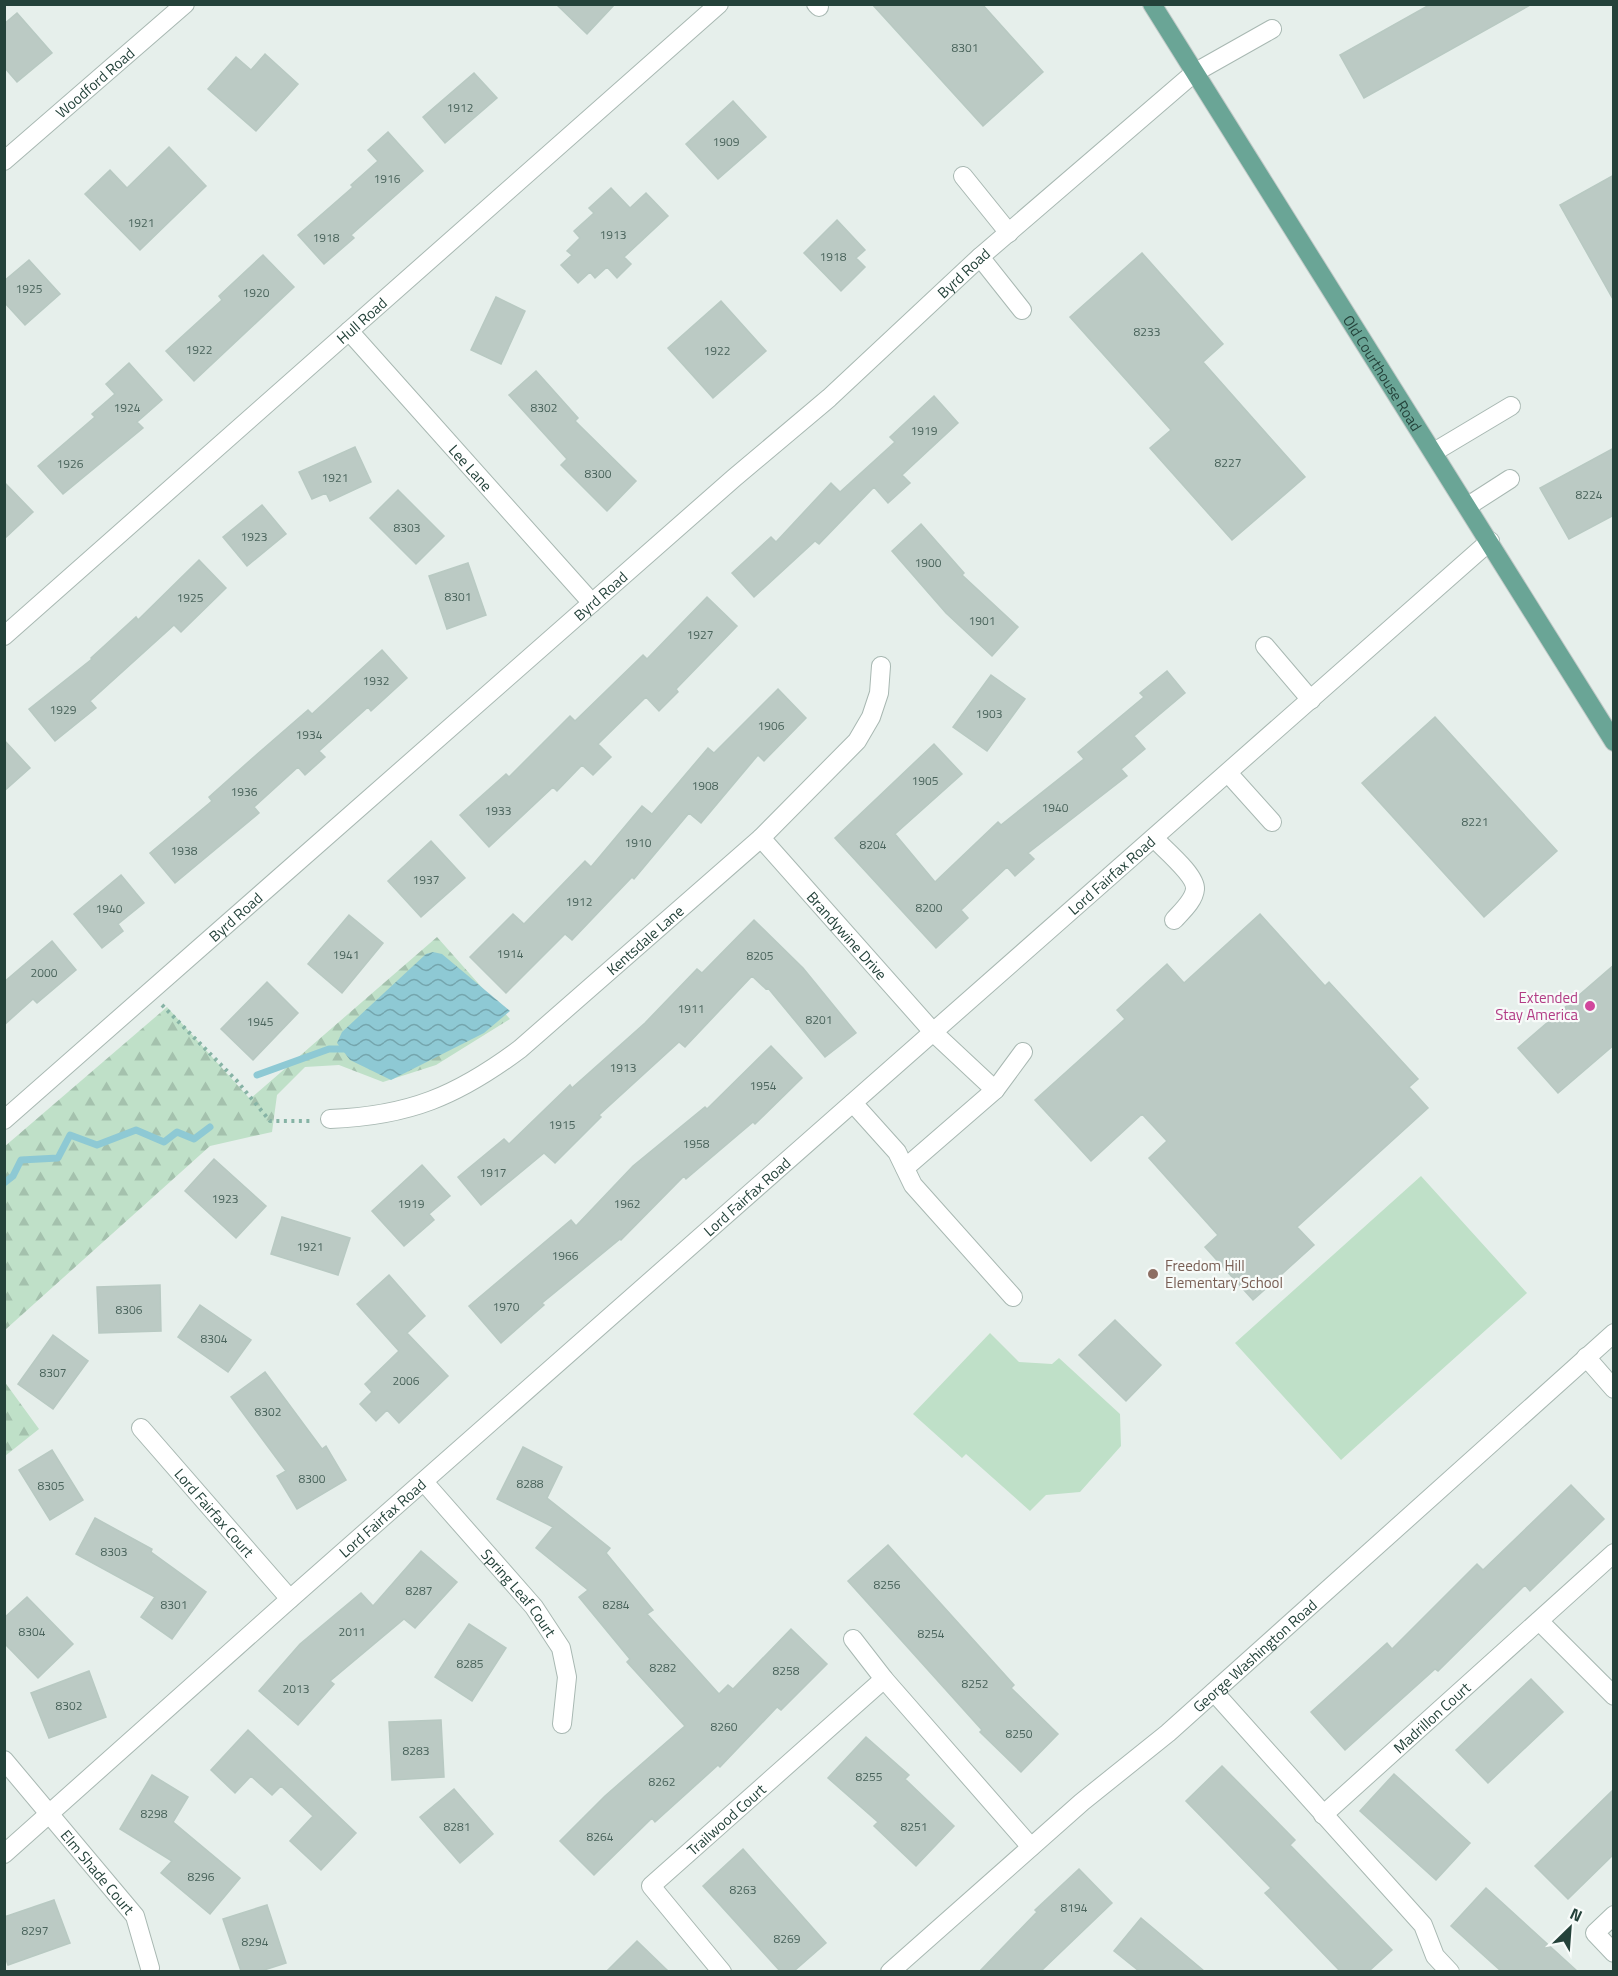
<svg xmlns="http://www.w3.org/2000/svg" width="1618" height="1976" viewBox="0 0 1618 1976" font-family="'Titillium Web',sans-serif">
  <defs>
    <pattern id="forest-firs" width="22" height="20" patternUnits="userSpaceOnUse" patternTransform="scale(1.5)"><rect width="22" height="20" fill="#bfe0c8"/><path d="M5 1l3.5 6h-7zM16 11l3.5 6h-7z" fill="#a4c1ad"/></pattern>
    <pattern id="water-waves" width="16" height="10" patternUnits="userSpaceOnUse" patternTransform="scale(1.5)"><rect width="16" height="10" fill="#8ec9d4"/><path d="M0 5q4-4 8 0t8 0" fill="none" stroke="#74a5ad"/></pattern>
  </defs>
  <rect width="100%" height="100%" fill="#e6efeb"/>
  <!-- forest -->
  <path fill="url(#forest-firs)" d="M 437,937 L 510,1019 L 436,1065 L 383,1082 L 339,1065 L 305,1067 L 277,1095 L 272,1132 L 210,1146 L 5,1330 L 4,1147 L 167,1007 L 250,1099 Z
    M 4,1381 L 39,1429 L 5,1456 L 4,1456 Z"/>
  <!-- green -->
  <path fill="#bfe0c8" d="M 1421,1176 L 1527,1293 L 1341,1460 L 1235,1343 Z
    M 990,1333 L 1019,1362 L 1052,1364 L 1059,1358 L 1120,1414 L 1121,1446 L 1080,1492 L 1046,1495 L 1030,1511 L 966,1454 L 962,1458 L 913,1414 Z"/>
  <!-- water -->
  <path fill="url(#water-waves)" d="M 433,952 L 442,954 L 510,1011 L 484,1033 L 391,1080 L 350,1060 L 337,1043 L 342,1032 L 426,954 Z"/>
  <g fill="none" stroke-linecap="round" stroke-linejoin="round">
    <!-- stream -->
    <path stroke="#8ec9d4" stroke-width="7" d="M 257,1075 L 329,1049 L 350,1049
      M 4,1183 L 13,1176 L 21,1160 L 58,1158 L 70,1135 L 97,1145 L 136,1130 L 164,1142 L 177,1132 L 194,1139 L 210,1127"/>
  </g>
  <!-- building -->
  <path fill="#bbcac4" stroke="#b8c9c2" stroke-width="1.5" d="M 556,4 L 615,4 L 587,34 Z
    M 872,4 L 982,4 L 1043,72 L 983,126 Z
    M 1431,4 L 1532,4 L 1364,98 L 1340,55 Z
    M 17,13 L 52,53 L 17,82 L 4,67 L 4,24 Z
    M 265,54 L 298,84 L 256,131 L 208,89 L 236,57 L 251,70 Z
    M 474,73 L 497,98 L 445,143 L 423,117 Z
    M 733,101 L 766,137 L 718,179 L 686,144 Z
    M 388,132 L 423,171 L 351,235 L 354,238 L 324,264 L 298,235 L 353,187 L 351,185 L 378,161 L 368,150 Z
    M 169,147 L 206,186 L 140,250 L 85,194 L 110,170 L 127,188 Z
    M 1614,175 L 1614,301 L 1560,205 Z
    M 611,188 L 630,208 L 646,193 L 668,216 L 624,257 L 631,264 L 617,278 L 607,267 L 595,278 L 590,272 L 578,283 L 561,265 L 572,255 L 567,251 L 580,238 L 574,231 L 594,213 L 589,208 Z
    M 837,220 L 865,250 L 856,258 L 865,267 L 841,291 L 804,253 Z
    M 1142,253 L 1223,344 L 1203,362 L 1305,477 L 1232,540 L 1150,448 L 1171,430 L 1070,317 Z
    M 263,255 L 294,287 L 194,381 L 166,351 L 222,300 L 219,296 Z
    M 29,260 L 60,294 L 25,325 L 4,302 L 4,281 Z
    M 496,297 L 525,311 L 501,364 L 471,350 Z
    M 721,301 L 766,351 L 713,398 L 668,348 Z
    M 129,363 L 162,400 L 137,422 L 143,428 L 63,494 L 38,466 L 95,417 L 92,414 L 115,394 L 106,384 Z
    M 536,371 L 578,418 L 575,421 L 636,481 L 607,511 L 561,465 L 567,459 L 509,395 Z
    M 934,396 L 958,423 L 902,475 L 910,483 L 888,503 L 874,487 L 819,544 L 815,541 L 754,597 L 732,573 L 771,537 L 776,542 L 831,483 L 840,492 L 895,442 L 890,437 Z
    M 355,447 L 371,482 L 330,501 L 326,493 L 312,499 L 299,472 Z
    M 1614,448 L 1614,515 L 1569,539 L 1540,488 Z
    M 4,482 L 33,512 L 4,539 Z
    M 398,490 L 444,536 L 416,564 L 370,518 Z
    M 262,505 L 286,534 L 247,566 L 223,537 Z
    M 921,524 L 964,573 L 962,575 L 1018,627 L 992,656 L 946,613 L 892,551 Z
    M 199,560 L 226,588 L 181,632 L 174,625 L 90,701 L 96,708 L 55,741 L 29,709 L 92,659 L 91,658 L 136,617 L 138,620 Z
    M 468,563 L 486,615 L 447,629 L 429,576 Z
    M 707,597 L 737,626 L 676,689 L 678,692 L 659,711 L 646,697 L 598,744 L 611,757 L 593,775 L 582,765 L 557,791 L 553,787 L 489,847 L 460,815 L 506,774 L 509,777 L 570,716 L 575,721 L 643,655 L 647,659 Z
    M 382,650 L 407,678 L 371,711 L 368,707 L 319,751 L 325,757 L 305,775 L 298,767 L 254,807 L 259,813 L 175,883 L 150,853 L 212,801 L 209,797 L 255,756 L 308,710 L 312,714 Z
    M 1167,671 L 1185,693 L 1134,736 L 1145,749 L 1121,769 L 1127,776 L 1028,853 L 1034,859 L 1015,876 L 1007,867 L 961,910 L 968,918 L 936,948 L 835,838 L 934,744 L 962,774 L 895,834 L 935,882 L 998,822 L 1001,825 L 1084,759 L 1078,752 L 1144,697 L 1140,693 Z
    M 991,675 L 1025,699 L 987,751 L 953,727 Z
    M 778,689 L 806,718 L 764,761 L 758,755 L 701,823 L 689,813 L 634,879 L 632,877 L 572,940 L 565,934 L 506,993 L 470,957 L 513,914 L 524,924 L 585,861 L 591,867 L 642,806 L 652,814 L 708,748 L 714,753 Z
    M 1435,717 L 1557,851 L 1484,917 L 1362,783 Z
    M 4,740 L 30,768 L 4,791 Z
    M 431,841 L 465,878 L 421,917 L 388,881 Z
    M 121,875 L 144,903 L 118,924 L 123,931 L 102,948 L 74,914 Z
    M 1260,914 L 1325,986 L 1329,982 L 1418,1079 L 1409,1087 L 1428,1108 L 1297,1227 L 1314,1245 L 1253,1300 L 1205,1247 L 1218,1235 L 1149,1158 L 1167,1141 L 1142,1114 L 1091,1161 L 1035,1100 L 1125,1019 L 1117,1010 L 1167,964 L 1184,983 Z
    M 349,915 L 383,943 L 342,993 L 308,964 Z
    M 754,920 L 803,968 L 856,1033 L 825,1057 L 768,988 L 766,989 L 752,976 L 685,1047 L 679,1042 L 599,1115 L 601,1117 L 555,1163 L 544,1153 L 481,1205 L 458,1177 L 504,1139 L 509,1144 L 570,1085 L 572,1088 L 645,1023 L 697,969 L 702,973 Z
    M 52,941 L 76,970 L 37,1003 L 33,999 L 4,1025 L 4,982 Z
    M 1614,965 L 1614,1045 L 1558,1093 L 1518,1048 Z
    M 267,982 L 298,1013 L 253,1060 L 221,1029 Z
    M 771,1046 L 802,1078 L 755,1124 L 753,1122 L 686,1179 L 684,1176 L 621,1240 L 620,1239 L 542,1303 L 544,1305 L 501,1343 L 469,1306 L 571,1220 L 576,1226 L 633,1166 L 705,1107 L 707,1109 Z
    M 214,1159 L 266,1206 L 236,1238 L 185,1191 Z
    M 422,1165 L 450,1196 L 429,1214 L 434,1220 L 404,1246 L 372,1211 Z
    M 282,1217 L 350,1238 L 338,1275 L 271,1254 Z
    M 389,1275 L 425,1316 L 407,1333 L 448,1376 L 399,1423 L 387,1410 L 376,1421 L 360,1404 L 372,1392 L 365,1384 L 399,1351 L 357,1304 Z
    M 160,1285 L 161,1331 L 99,1333 L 97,1287 Z
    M 200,1305 L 251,1340 L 228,1372 L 178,1337 Z
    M 1115,1320 L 1161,1365 L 1126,1401 L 1079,1355 Z
    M 53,1335 L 88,1361 L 53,1409 L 18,1384 Z
    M 265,1372 L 322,1449 L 326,1446 L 346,1480 L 297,1509 L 277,1476 L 286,1471 L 231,1397 Z
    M 523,1447 L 562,1467 L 547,1498 L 610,1548 L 606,1553 L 653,1610 L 647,1614 L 719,1694 L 728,1685 L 733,1689 L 791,1629 L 827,1664 L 781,1710 L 777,1707 L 720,1767 L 718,1765 L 655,1822 L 652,1818 L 594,1875 L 560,1841 L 605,1796 L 685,1726 L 627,1662 L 630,1659 L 579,1597 L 588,1590 L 536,1548 L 553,1527 L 497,1499 Z
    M 52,1450 L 83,1500 L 50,1520 L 19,1470 Z
    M 1571,1485 L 1604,1519 L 1530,1591 L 1525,1585 L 1438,1671 L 1435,1669 L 1345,1750 L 1311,1712 L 1387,1643 L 1392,1649 L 1477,1564 L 1483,1570 Z
    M 95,1518 L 152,1549 L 151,1552 L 206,1592 L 172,1639 L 141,1617 L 155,1597 L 76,1554 Z
    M 888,1545 L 1014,1685 L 1011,1688 L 1058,1734 L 1021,1772 L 980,1732 L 982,1730 L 848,1581 Z
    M 421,1551 L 457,1582 L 415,1628 L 404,1619 L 330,1681 L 334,1684 L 298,1725 L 259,1691 L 300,1644 L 361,1593 L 373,1606 Z
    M 27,1597 L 73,1644 L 38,1678 L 4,1643 L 4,1618 Z
    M 469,1624 L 506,1648 L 472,1701 L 435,1677 Z
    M 89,1671 L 106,1717 L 49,1738 L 31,1693 Z
    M 1531,1679 L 1563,1712 L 1488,1783 L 1456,1750 Z
    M 441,1720 L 444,1777 L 392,1780 L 389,1722 Z
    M 248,1730 L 356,1833 L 321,1870 L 290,1841 L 313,1816 L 281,1786 L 272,1795 L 251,1776 L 235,1793 L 211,1770 Z
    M 866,1737 L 909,1775 L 905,1779 L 954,1826 L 916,1866 L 874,1826 L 878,1822 L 828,1778 Z
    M 1222,1766 L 1295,1840 L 1290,1845 L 1392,1950 L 1369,1971 L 1340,1971 L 1265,1893 L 1271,1888 L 1186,1801 Z
    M 1394,1774 L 1470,1843 L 1436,1880 L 1360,1811 Z
    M 152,1775 L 188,1797 L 173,1822 L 240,1878 L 210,1914 L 161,1873 L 172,1861 L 120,1829 Z
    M 454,1789 L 493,1834 L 460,1863 L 420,1817 Z
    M 1614,1789 L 1614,1854 L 1568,1899 L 1535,1866 Z
    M 743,1849 L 826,1943 L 794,1971 L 780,1971 L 703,1886 Z
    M 1079,1869 L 1112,1903 L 1041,1971 L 980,1971 L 1037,1912 L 1035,1910 Z
    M 1486,1888 L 1577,1971 L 1501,1971 L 1451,1926 Z
    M 54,1900 L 70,1943 L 8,1965 L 4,1954 L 4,1917 Z
    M 267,1905 L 286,1963 L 261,1971 L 241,1971 L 223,1919 Z
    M 1141,1918 L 1204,1971 L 1139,1971 L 1114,1951 Z
    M 637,1941 L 668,1971 L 607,1971 Z"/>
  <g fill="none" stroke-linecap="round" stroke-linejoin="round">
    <!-- minor casing -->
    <g stroke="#a8b8b2" stroke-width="20">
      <g id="minor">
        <path d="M 816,4 L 819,7"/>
        <path id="s1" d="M 4,161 L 185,4"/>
        <path d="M 963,176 L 1009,233"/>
        <path d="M 980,257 L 1022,310"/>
        <path id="s2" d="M 349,331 L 592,603"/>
        <path d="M 1434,452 L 1511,406"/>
        <path d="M 1468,506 L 1510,479"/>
        <path id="s3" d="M 4,636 L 719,4"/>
        <path d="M 1265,646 L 1311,700"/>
        <path d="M 1228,773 L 1272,822"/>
        <path id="s4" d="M 761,838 L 934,1033 L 995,1090"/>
        <path d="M 1154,838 C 1164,849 1196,875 1195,889 C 1194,901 1181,912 1174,920"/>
        <path d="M 853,1103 L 897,1152 L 913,1185 L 1013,1297"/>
        <path id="s5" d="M 330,1119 C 409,1116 457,1096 520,1049 L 761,838 L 857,741 L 871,717 L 879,693 L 881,666"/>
        <path id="s6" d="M 4,1120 L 734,478 L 829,398 L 980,257 L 1194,73 L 1272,29"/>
        <path d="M 905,1168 L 995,1090 L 1023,1052"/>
        <path d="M 1586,1357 L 1614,1389"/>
        <path id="s7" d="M 141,1428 L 290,1599"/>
        <path id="s8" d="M 424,1482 L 534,1607 L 561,1648 L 567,1677 L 562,1724"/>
        <path d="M 1539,1621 L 1614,1696"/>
        <path d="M 853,1639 L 884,1679 L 1031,1847"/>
        <path d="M 1214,1692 L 1423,1925 L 1435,1956 L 1450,1972"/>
        <path id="s9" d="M 4,1760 L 135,1916 L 150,1968"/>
        <path id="s10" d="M 1323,1815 L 1614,1553"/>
        <path id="s11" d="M 4,1854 L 290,1599 L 1490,541"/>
        <path d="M 1614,1915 L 1595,1933 L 1614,1953"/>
        <path id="s12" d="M 722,1972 L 651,1886 L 884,1679"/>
        <path id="s13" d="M 890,1972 L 1082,1802 L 1168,1733 L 1614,1333"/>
      </g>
    </g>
    <!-- major casing -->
    <g stroke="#c2cac8" stroke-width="20">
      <g id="major">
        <path id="s14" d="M 1152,4 L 1614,742"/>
      </g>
    </g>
    <!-- path -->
    <path stroke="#86b3a5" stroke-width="4" stroke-dasharray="3 4.5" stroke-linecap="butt" d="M 162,1005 L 237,1081 L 270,1121 L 311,1121"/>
    <!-- minor -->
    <use href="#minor" stroke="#fff" stroke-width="18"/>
    <!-- major -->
    <use href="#major" stroke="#6aa596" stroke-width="18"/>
  </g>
  <!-- markers -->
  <circle fill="#d1479c" stroke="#f7fbf9" stroke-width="2" cx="1590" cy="1006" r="6"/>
  <circle fill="#8d6e63" stroke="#f7fbf9" stroke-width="2" cx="1153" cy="1274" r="6"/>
  <g text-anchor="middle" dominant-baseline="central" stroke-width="4.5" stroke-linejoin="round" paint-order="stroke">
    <!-- number labels -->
    <g font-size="12" fill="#4a645c">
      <text x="965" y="47">8301</text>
      <text x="460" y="107">1912</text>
      <text x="726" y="141">1909</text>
      <text x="387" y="178">1916</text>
      <text x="141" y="222">1921</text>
      <text x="613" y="234">1913</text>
      <text x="326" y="237">1918</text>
      <text x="833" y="256">1918</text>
      <text x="29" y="288">1925</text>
      <text x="256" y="292">1920</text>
      <text x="1147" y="331">8233</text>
      <text x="199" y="349">1922</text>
      <text x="717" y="350">1922</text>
      <text x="127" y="407">1924</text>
      <text x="544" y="407">8302</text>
      <text x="924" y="430">1919</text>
      <text x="1228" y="462">8227</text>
      <text x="70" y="463">1926</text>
      <text x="598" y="473">8300</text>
      <text x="335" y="477">1921</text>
      <text x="1589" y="494">8224</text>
      <text x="407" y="527">8303</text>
      <text x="254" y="536">1923</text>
      <text x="928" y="562">1900</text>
      <text x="458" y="596">8301</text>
      <text x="190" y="597">1925</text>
      <text x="982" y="620">1901</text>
      <text x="700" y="634">1927</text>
      <text x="376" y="680">1932</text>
      <text x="63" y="709">1929</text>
      <text x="989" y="713">1903</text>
      <text x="771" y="725">1906</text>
      <text x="309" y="734">1934</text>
      <text x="925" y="780">1905</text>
      <text x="705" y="785">1908</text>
      <text x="244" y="791">1936</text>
      <text x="1055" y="807">1940</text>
      <text x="498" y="810">1933</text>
      <text x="1475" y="821">8221</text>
      <text x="638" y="842">1910</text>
      <text x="873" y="844">8204</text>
      <text x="184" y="850">1938</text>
      <text x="426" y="879">1937</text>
      <text x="579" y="901">1912</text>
      <text x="929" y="907">8200</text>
      <text x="109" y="908">1940</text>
      <text x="510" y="953">1914</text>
      <text x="346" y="954">1941</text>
      <text x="760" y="955">8205</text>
      <text x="44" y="972">2000</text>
      <text x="691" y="1008">1911</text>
      <text x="819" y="1019">8201</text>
      <text x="260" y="1021">1945</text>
      <text x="623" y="1067">1913</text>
      <text x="763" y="1085">1954</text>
      <text x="562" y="1124">1915</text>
      <text x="696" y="1143">1958</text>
      <text x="493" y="1172">1917</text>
      <text x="225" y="1198">1923</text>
      <text x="411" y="1203">1919</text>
      <text x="627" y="1203">1962</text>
      <text x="310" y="1246">1921</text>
      <text x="565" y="1255">1966</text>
      <text x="506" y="1306">1970</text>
      <text x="129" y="1309">8306</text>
      <text x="214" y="1338">8304</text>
      <text x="53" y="1372">8307</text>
      <text x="406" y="1380">2006</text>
      <text x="268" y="1411">8302</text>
      <text x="312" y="1478">8300</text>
      <text x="530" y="1483">8288</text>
      <text x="51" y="1485">8305</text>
      <text x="114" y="1551">8303</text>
      <text x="887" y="1584">8256</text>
      <text x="419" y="1590">8287</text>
      <text x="174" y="1604">8301</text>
      <text x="616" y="1604">8284</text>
      <text x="32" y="1631">8304</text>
      <text x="352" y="1631">2011</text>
      <text x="931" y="1633">8254</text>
      <text x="470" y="1663">8285</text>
      <text x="663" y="1667">8282</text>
      <text x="786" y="1670">8258</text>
      <text x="975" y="1683">8252</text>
      <text x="296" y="1688">2013</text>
      <text x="69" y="1705">8302</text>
      <text x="724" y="1726">8260</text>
      <text x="1019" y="1733">8250</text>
      <text x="416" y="1750">8283</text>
      <text x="869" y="1776">8255</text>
      <text x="662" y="1781">8262</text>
      <text x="154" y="1813">8298</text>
      <text x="457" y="1826">8281</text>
      <text x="914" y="1826">8251</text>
      <text x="600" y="1836">8264</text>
      <text x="201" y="1876">8296</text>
      <text x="743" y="1889">8263</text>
      <text x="1074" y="1907">8194</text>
      <text x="35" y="1930">8297</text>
      <text x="787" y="1938">8269</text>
      <text x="255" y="1941">8294</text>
    </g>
    <!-- street labels -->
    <g font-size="15" fill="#24423a" stroke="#f7fbf9">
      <text stroke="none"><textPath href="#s1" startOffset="120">Woodford Road</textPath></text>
      <text stroke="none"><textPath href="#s6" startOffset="1280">Byrd Road</textPath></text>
      <text stroke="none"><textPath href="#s3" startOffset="477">Hull Road</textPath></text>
      <text stroke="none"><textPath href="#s14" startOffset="435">Old Courthouse Road</textPath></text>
      <text stroke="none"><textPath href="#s2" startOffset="183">Lee Lane</textPath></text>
      <text stroke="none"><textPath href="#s6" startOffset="794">Byrd Road</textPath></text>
      <text stroke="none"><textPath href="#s11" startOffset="1478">Lord Fairfax Road</textPath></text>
      <text stroke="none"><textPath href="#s6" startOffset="308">Byrd Road</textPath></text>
      <text stroke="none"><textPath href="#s4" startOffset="130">Brandywine Drive</textPath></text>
      <text stroke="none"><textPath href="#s5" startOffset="372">Kentsdale Lane</textPath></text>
      <text stroke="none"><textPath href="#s11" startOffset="992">Lord Fairfax Road</textPath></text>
      <text stroke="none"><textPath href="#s7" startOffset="112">Lord Fairfax Court</textPath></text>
      <text stroke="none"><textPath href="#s11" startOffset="506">Lord Fairfax Road</textPath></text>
      <text stroke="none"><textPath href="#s8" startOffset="146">Spring Leaf Court</textPath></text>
      <text stroke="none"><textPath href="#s13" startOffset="483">George Washington Road</textPath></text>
      <text stroke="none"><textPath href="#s10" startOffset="146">Madrillon Court</textPath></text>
      <text stroke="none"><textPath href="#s12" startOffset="212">Trailwood Court</textPath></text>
      <text stroke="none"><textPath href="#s9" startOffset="146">Elm Shade Court</textPath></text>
    </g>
    <!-- hotel labels -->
    <g font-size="15" fill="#b23c85" stroke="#f7fbf9" text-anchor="end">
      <text x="1578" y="997">Extended<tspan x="1578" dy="17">Stay America</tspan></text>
    </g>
    <!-- education labels -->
    <g font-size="15" fill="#785e54" stroke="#f7fbf9" text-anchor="start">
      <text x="1165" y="1265">Freedom Hill<tspan x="1165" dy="17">Elementary School</tspan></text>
    </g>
  </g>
  <!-- border -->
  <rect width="1618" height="1976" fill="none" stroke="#24423a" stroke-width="12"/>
  <!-- north arrow -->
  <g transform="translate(1570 1928) rotate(25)" stroke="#f7fbf9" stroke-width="4.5" paint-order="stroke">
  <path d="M0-4.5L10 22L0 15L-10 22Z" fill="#24423a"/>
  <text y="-9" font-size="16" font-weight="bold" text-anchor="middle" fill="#24423a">N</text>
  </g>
</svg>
